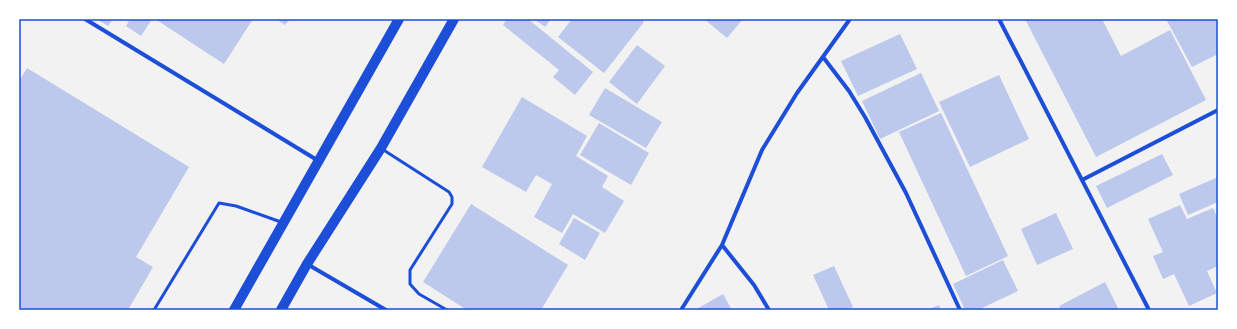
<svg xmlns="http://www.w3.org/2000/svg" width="1237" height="329" viewBox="0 0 1237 329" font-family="Arial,sans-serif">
  <rect width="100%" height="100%" fill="#f2f2f2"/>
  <!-- building -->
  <path fill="#bdc9ec" d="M 97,19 L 113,19 L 108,26 Z
    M 130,19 L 152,19 L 141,36 L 126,26 Z
    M 155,19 L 253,19 L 224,64 Z
    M 276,19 L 290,19 L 285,25 Z
    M 507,19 L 528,19 L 593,72 L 575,95 L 553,77 L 559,70 L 503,25 Z
    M 534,19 L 551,19 L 545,27 Z
    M 572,19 L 640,19 L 644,22 L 604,73 L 558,37 Z
    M 704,19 L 743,19 L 727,38 Z
    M 1025,19 L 1102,19 L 1121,56 L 1170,30 L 1206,100 L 1096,157 Z
    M 1166,19 L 1218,19 L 1218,54 L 1192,67 Z
    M 900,34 L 917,69 L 858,96 L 841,61 Z
    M 637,45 L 665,66 L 637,104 L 609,82 Z
    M 27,68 L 189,167 L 136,257 L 153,267 L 128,310 L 19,310 L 19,81 Z
    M 921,73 L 939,111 L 880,139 L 862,101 Z
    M 999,75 L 1029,139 L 970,167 L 939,102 Z
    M 605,88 L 662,122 L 646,148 L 589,115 Z
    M 522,97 L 587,136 L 576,156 L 608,176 L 602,187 L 624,201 L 605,233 L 573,214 L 562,233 L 534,217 L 552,184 L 536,175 L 526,192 L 482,167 Z
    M 941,113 L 1008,256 L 966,276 L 899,132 Z
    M 599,123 L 649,153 L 631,185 L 580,155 Z
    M 1162,154 L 1173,175 L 1107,208 L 1096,186 Z
    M 1218,177 L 1218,202 L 1188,215 L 1179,194 Z
    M 471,204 L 568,265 L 541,310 L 467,310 L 423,282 Z
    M 1180,205 L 1187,219 L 1213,208 L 1218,219 L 1218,266 L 1207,271 L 1217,293 L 1189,306 L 1174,274 L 1163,279 L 1153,256 L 1163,252 L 1148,219 Z
    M 1056,213 L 1073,249 L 1037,265 L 1021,229 Z
    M 574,218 L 600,233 L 585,260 L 559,244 Z
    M 1003,260 L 1018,291 L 978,310 L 965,310 L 953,284 Z
    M 834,266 L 853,307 L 846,310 L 829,310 L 813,275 Z
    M 1105,282 L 1119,310 L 1061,310 L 1059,306 Z
    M 723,294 L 732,310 L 695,310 Z
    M 939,305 L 941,310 L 927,310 Z"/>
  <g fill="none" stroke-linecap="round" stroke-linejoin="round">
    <!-- service -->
    <path stroke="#1d4ed8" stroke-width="3" d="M 382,149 L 449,192 L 452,197 L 452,204 L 410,270 L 410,284 L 419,294 L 447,310
      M 154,310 L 219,203 L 236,206 L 281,222"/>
    <!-- minor -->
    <path stroke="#1d4ed8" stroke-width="4" d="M 85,19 L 317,160
      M 999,19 L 1149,310
      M 823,57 L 849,91 L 865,117 L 906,193 L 960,310
      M 1082,180 L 1218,110
      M 722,245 L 754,285 L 769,310
      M 307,264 L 386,310
      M 681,310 L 722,245 L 762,150 L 797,93 L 850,19"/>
    <!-- primary -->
    <path stroke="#1d4ed8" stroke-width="10" d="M 234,310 L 399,19
      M 281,310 L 307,264 L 381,148 L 454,19"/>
  </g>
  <!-- border -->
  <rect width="1237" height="329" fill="none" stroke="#ffffff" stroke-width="40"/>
  <rect x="20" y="20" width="1197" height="289" fill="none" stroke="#1d4ed8" stroke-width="1.5"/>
</svg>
